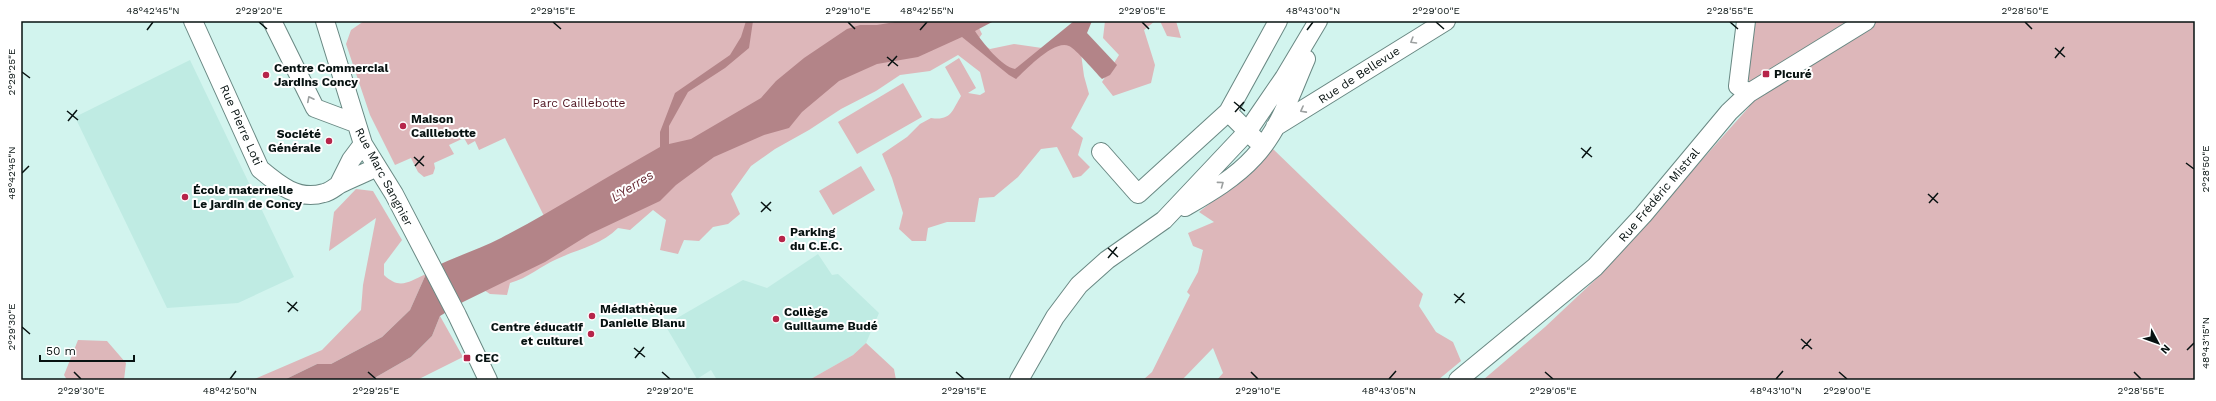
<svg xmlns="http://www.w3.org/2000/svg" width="2216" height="401" viewBox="0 0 2216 401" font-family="'Work Sans',sans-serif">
  <rect width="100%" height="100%" fill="#d2f4ee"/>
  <!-- built -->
  <path fill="#bfebe3" d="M 190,60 L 294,277 L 238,303 L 167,308 L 75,117 Z
    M 818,254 L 832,275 L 838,274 L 879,313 L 866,343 L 853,355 L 809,380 L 717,380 L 711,370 L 697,379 L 665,325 L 743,280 L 767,288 Z"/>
  <!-- green -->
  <path fill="#ddb7ba" d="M 364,21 L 907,21 L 768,96 L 694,140 L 544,216 L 505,138 L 479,150 L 475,141 L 468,145 L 464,138 L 449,145 L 454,154 L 434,163 L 435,168 L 433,174 L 424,177 L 418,172 L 411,158 L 395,165 L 370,115 L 346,44 L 351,30 Z
    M 1105,21 L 1155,21 L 1144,30 L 1155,65 L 1151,83 L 1113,96 L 1102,82 L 1119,55 L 1103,38 Z
    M 1160,21 L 1176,21 L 1181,38 L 1167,36 Z
    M 1756,21 L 2195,21 L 2195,380 L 1483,380 L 1545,327 L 1595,280 L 1749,107 L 1749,53 Z
    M 977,24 L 982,34 L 977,41 L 990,49 L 1014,44 L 1042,48 L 1062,42 L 1080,46 L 1084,76 L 1089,94 L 1071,128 L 1083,138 L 1078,155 L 1090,167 L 1081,176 L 1073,178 L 1057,147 L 1041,149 L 1018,177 L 994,197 L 979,198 L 975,222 L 947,222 L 928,228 L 926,241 L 912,241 L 899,229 L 903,213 L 892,178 L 882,154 L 907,137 L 920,124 L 931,118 C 951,121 952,111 961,96 L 945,67 L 959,58 L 976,88 L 968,93 L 980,95 L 985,92 L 980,72 L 958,55 L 930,71 L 900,75 L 876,91 L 841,109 L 809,130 L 775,149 L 751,166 L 731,194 L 740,214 L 728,224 L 713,227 L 699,241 L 684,240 L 678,254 L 660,250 L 666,220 L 653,210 L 630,230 L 618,228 C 601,245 578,249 557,259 C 541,266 528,278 510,283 L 507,295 L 490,294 L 481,288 L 821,80 Z
    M 903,83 L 922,117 L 857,154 L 838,122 Z
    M 1273,149 L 1423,294 L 1419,306 L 1436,332 L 1453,342 L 1461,361 L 1438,380 L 1217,380 L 1223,373 L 1213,348 L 1182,380 L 1143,380 L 1152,372 L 1190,295 L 1187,292 L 1198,272 L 1203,250 L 1193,246 L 1188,233 L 1214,222 L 1199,212 L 1237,182 Z
    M 861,166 L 875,190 L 833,215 L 819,191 Z
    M 356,189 L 373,191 L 402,240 L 384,264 L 384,275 C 400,290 408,282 426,274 L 410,310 L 382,337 L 331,364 L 317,364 L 284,380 L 252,380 L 322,350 L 361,310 L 363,285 L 376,218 L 329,251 L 334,212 Z
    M 440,316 L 463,357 L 417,380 L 371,380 L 411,357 L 432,336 Z
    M 78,340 L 107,341 L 126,363 L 124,380 L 67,380 L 64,375 Z
    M 866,343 L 894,369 L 896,380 L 809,380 L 853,355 Z"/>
  <!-- water -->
  <path fill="#b38488" d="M 746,21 L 753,21 L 749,48 L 725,68 L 688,92 L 669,126 L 669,144 L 691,139 L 761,98 L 776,81 L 804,58 L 847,29 L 860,25 L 877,25 L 901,21 L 994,21 L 975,31 C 982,42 1002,67 1015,69 L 1074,21 L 1092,21 L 1087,33 L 1117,65 L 1110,75 L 1102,79 C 1095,72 1076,49 1069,46 C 1054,39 1026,70 1016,79 L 1009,75 L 962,37 L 918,57 L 877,64 L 839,81 L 802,112 L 789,128 L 764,135 L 714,157 L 676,185 L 660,201 L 590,234 L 545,262 L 463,302 L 440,316 L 432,336 L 411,357 L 371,380 L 284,380 L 317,364 L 331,364 L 382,337 L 410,310 L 426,274 L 431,269 C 453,257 478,250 501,238 C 555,210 606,177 660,147 L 660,132 L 675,93 L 730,55 L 741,37 Z"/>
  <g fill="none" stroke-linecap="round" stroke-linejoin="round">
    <!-- minor casing -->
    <g stroke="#698883" stroke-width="20">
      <path id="minor" d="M 193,21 L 260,169 C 279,185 298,201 324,193 C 330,192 335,187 340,184 C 352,178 365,173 377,167
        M 272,21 L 315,108 L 355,123
        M 325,21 L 363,144 L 394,194 L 457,315 L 488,380
        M 1746,21 L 1738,86 L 1749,93
        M 1275,127 L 1446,21
        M 1256,140 L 1228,112 L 1278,21
        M 1101,152 L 1138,194 L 1228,112
        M 339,184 L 351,160 L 363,144
        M 1185,207 C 1209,193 1235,178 1254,157 C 1279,131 1292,91 1306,59
        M 1019,380 L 1055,317 L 1079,285 L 1107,260 L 1164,220 L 1247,132 L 1284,78 L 1318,21
        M 1458,380 L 1595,267 L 1643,215 L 1729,112 L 1749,93 L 1866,21"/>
    </g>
    <!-- minor -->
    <use href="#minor" stroke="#fff" stroke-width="18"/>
  </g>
  <!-- one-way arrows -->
  <defs><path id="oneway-chevron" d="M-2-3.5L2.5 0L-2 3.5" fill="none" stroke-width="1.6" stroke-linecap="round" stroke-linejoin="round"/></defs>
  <g stroke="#9ca0a0">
    <use href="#oneway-chevron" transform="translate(1413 41) rotate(149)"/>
    <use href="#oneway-chevron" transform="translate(310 99) rotate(-117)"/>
    <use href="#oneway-chevron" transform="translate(1303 110) rotate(152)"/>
    <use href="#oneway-chevron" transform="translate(1221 184) rotate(-36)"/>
  </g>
  <!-- ticks -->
  <path fill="none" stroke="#071211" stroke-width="1.5" d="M 259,22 L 267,29M 553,22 L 561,29M 848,22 L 855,29M 1142,22 L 1149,29M 1436,22 L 1444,29M 1730,22 L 1738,29M 2025,22 L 2032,29M 147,30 L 153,22M 920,30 L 927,22M 1307,30 L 1313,22M 2055,48 L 2065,57M 887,57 L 898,66M 2055,58 L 2064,47M 888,66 L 897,56M 22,72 L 30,78M 1234,102 L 1245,111M 67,111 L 78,120M 1235,112 L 1244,102M 68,121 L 77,110M 1581,148 L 1592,157M 414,157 L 424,166M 1582,158 L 1591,147M 2186,163 L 2194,169M 415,166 L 424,156M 22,173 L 29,166M 1928,194 L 1938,203M 761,202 L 771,211M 1929,203 L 1938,193M 761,212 L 771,202M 1108,248 L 1118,257M 1108,258 L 1117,247M 1454,294 L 1465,303M 287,302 L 298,311M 1455,303 L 1464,293M 288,312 L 297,302M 22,327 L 30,334M 1801,339 L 1812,349M 634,348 L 645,357M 1802,349 L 1811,339M 2187,350 L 2194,343M 635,358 L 644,347M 74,372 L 81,379M 368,372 L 376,379M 662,372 L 670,379M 956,372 L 964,379M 1251,372 L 1258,379M 1545,372 L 1553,379M 1839,372 L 1847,379M 2134,372 L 2141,379M 230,379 L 236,371M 1389,379 L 1396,371M 1776,379 L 1783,371"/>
  <!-- markers -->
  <g fill="#b6254a" stroke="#fff" stroke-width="1.5">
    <rect x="1762" y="70" width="8" height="8" rx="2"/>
    <circle cx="266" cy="75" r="4"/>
    <circle cx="403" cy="126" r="4"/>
    <circle cx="329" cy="141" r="4"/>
    <circle cx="185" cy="197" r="4"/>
    <circle cx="782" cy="239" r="4"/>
    <circle cx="592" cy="316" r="4"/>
    <circle cx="776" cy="319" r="4"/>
    <circle cx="591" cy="334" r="4"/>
    <rect x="463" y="354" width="8" height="8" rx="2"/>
  </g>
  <g text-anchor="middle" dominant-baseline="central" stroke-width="4" stroke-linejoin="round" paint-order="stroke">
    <!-- poi labels -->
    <g font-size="12" font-weight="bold" fill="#071211" stroke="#fff" text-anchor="start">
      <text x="274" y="68">Centre Commercial<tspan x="274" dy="14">Jardins Concy</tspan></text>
      <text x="1774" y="74">Picuré</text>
      <text x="411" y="119">Maison<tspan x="411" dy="14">Caillebotte</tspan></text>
      <text x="321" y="134" text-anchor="end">Société<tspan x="321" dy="14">Générale</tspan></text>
      <text x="193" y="190">École maternelle<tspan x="193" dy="14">Le jardin de Concy</tspan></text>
      <text x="790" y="232">Parking<tspan x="790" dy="14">du C.E.C.</tspan></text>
      <text x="600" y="309">Médiathèque<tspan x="600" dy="14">Danielle Bianu</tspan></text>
      <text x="784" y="312">Collège<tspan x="784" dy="14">Guillaume Budé</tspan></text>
      <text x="583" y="327" text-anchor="end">Centre éducatif<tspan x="583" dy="14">et culturel</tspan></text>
      <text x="475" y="358">CEC</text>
    </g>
    <!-- street labels -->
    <g font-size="12" fill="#071211" stroke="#fff">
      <text transform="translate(1359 75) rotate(-33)">Rue de Bellevue</text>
      <text transform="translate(241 125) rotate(66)">Rue Pierre Loti</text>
      <text transform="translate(384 177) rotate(62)">Rue Marc Sangnier</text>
      <text transform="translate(1659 195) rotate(-50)">Rue Frédéric Mistral</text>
    </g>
    <!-- park labels -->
    <g font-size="12" fill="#4f1420" stroke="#fff">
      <text x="579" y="103">Parc Caillebotte</text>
    </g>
    <!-- water labels -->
    <g font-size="13" font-style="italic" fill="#682b34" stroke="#fff">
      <text transform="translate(632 186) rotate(-32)">L'Yerres</text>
    </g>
  </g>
  <!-- border -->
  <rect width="2216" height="401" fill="none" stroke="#ffffff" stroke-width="44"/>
  <!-- north arrow -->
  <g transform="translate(2158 343) rotate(131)" stroke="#ffffff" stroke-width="3" paint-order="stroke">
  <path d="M0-3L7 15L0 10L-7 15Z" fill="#071211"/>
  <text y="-6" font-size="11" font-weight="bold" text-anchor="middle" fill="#071211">N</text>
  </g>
  <!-- scale -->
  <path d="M40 355v6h94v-6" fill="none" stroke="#071211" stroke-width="2"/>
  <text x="46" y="355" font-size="12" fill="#071211" stroke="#ffffff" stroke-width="3" paint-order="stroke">50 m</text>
  <rect x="22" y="22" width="2172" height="357" fill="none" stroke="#071211" stroke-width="1.5"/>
  <g font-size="10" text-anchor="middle" fill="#071211">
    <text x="153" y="14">48°42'45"N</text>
    <text x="259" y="14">2°29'20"E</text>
    <text x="553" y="14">2°29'15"E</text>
    <text x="848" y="14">2°29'10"E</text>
    <text x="927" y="14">48°42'55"N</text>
    <text x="1142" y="14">2°29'05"E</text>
    <text x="1313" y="14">48°43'00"N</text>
    <text x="1436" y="14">2°29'00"E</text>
    <text x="1730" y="14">2°28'55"E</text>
    <text x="2025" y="14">2°28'50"E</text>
    <text transform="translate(11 72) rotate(-90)" y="4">2°29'25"E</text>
    <text transform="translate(2205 169) rotate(-90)" y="4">2°28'50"E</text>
    <text transform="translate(11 173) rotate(-90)" y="4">48°42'45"N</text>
    <text transform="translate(11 327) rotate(-90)" y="4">2°29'30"E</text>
    <text transform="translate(2205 343) rotate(-90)" y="4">48°43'15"N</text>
    <text x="81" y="394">2°29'30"E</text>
    <text x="230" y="394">48°42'50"N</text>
    <text x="376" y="394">2°29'25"E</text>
    <text x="670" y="394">2°29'20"E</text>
    <text x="964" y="394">2°29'15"E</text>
    <text x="1258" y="394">2°29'10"E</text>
    <text x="1389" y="394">48°43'05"N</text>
    <text x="1553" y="394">2°29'05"E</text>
    <text x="1776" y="394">48°43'10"N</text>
    <text x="1847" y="394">2°29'00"E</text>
    <text x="2141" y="394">2°28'55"E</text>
  </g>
</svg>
